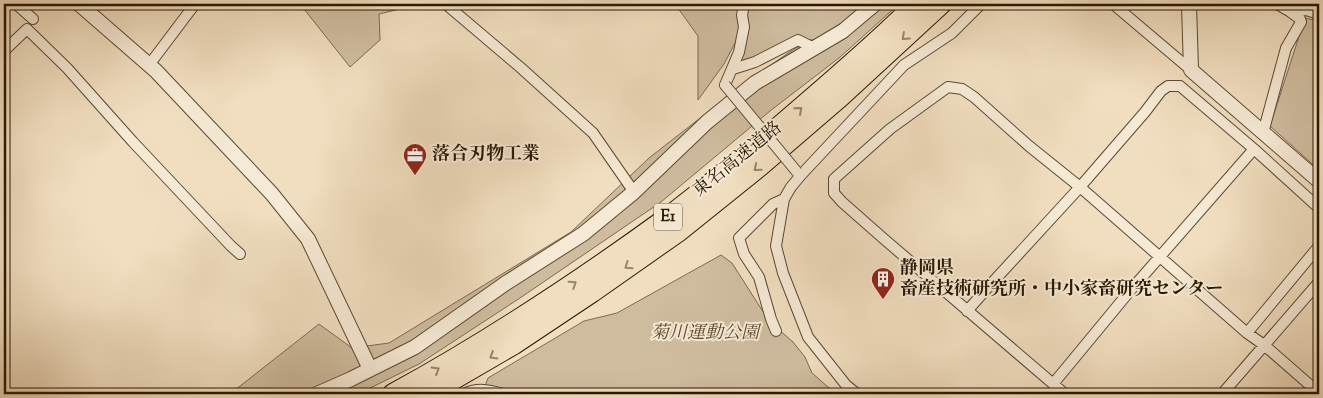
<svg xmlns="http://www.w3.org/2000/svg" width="1323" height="398" viewBox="0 0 1323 398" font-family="'Sorts Mill Goudy','Noto Serif JP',serif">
  <rect width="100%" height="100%" fill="#f1dec0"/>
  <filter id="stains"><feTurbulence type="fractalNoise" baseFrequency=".004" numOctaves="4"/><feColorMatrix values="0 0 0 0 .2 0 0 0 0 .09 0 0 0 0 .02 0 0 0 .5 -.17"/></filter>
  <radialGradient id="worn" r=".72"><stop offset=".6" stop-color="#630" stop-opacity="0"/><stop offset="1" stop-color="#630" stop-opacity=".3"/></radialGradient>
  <!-- green -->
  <path fill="#cfbc9f" stroke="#7c6a50" d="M 300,4 L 404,4 L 400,9 L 379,14 L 380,40 L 350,67 Z
    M 675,4 L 843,4 L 850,10 L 845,4 L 864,4 L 855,14 L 820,37 L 828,35 L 870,4 L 899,4 L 839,58 L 770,111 L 661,202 L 520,298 L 419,364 L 358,394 L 230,394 L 319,324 L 352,348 L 389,343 L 571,232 L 649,158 L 745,83 L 794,49 L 815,40 L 798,40 L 741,66 L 743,28 L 724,64 L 698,100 L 698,36 Z
    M 1305,18 L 1319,21 L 1319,170 L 1270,126 Z
    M 721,255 L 732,263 L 769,321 L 793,342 L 805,357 L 812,373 L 836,394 L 482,394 L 488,378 L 584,321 L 617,313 Z"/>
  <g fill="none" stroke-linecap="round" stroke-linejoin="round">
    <!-- minor casing -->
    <g stroke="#5c4930" stroke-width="12">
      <path id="minor" d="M 16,4 L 33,19
        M 447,4 L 448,6 L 521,68 L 593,133 L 634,192
        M 1113,4 L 1191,70
        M 1277,4 L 1289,11 L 1306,10 L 1319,14
        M 4,51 L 27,29 L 67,68 L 133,142 L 231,246 L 240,254
        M 149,65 L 195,4
        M 733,69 L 755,62 L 798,40 L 814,48
        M 725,85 L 739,52 L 744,27 L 742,15 L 744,4
        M 1263,133 L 1286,48 L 1301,22 L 1300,19 L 1289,11
        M 967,311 L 991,284 L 1080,187 L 1145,112 L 1161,91 L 1168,86 L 1180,86 L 1254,149 L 1319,208
        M 776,331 L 771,319 L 759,277 L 744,254 L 739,238 L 773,204 L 784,199
        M 1247,333 L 1319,246
        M 1053,384 L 1129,292 L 1254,149
        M 464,394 C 477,387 490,390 503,394
        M 857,394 L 846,385 L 808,337 L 783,273 L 776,246 L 784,199 L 791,187 L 801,175 L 904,65 L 952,33 L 981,4
        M 1065,394 L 884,239 L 842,202 L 834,193 L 834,179 L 890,129 L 948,87 L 962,89 L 974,97 L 1029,146 L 1080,187 L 1247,333 L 1264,345 L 1319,393
        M 1222,394 L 1319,282"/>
    </g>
    <!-- tertiary casing -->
    <g stroke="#5c4930" stroke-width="16">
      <path id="tertiary" d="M 79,4 L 156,71 L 272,194 L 308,239 L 370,369
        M 1189,4 L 1191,70 L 1319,181
        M 317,394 L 351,379 L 415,347 L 506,283 L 583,234 L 634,192 L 707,122 L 755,83 L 843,31 L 875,4"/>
    </g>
    <!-- motorway casing -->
    <g stroke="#2a1700" stroke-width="22">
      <path id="motorway" d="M 393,394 C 488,342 579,282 667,218 C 711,185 753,149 795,113 C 837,77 878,42 916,4
        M 428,394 L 514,344 L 592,292 L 679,231 L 761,165 L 840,97 L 941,4"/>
    </g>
    <!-- minor -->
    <use href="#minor" stroke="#f6ead6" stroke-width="10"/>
    <!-- tertiary -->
    <use href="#tertiary" stroke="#f6ead6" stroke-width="14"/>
    <!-- motorway -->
    <use href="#motorway" stroke="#f1dec0" stroke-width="20"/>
    <!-- minor-bridge casing -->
    <g stroke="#5c4930" stroke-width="12" stroke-linecap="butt">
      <path id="minor-bridge" d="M 725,85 L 797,172"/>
    </g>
    <!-- minor-bridge -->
    <use href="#minor-bridge" stroke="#f6ead6" stroke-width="10"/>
  </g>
  <!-- one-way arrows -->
  <defs><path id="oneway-chevron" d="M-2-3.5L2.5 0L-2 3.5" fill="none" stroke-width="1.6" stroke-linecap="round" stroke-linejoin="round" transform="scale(1.25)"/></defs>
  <g stroke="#97846a">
    <use href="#oneway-chevron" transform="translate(905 37) rotate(138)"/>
    <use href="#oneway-chevron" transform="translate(799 110) rotate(-41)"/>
    <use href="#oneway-chevron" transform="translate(757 168) rotate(141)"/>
    <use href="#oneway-chevron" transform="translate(628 266) rotate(145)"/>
    <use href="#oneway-chevron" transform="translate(573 284) rotate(-33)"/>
    <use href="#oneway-chevron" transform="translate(493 356) rotate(149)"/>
    <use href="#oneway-chevron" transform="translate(436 370) rotate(-31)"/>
  </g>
  <!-- icons -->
  <defs>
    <g id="office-pin" transform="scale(1.25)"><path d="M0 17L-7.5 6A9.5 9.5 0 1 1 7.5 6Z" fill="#8f2418" stroke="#f6ead6"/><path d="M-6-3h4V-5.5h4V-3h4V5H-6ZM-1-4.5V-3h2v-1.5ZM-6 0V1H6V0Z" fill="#fff"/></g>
    <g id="building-pin" transform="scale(1.25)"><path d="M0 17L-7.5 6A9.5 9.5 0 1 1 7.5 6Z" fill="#8f2418" stroke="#f6ead6"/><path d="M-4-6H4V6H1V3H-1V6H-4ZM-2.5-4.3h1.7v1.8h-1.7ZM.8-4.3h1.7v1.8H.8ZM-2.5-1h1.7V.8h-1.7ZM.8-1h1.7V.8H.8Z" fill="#fff"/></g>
  </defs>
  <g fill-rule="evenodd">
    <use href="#office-pin" x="415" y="155"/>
    <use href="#building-pin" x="883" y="279"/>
  </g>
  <g text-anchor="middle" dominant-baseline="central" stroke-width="4" stroke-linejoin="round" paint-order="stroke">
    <!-- shield labels -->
    <rect fill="#f6ead6" stroke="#675640" stroke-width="1" x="654" y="203.5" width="28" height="27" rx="4"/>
    <g font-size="16" font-weight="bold" fill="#2a1700">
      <text x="668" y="217">E1</text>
    </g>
    <!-- poi labels -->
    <g font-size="18" font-weight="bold" fill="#2a1700" stroke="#f6ead6" text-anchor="start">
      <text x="432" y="155">落合刃物工業</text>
      <text x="900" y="269">静岡県<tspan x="900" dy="21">畜産技術研究所・中小家畜研究センター</tspan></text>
    </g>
    <!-- street labels -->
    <g font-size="18" fill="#2a1700" stroke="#f6ead6">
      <text transform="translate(738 160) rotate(-39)">東名高速道路</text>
    </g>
    <!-- park labels -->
    <g font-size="18" font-style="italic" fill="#5c4930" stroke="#f6ead6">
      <text x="705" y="334">菊川運動公園</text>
    </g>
  </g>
  <!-- margin -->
  <rect width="1323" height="398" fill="none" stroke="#f1dec0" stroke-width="20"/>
  <rect x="5" y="5" width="1313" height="388" fill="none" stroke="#2a1700" stroke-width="2.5"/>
  <rect x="10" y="10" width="1303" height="378" fill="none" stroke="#2a1700"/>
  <rect width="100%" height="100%" filter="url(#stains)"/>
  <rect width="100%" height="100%" fill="url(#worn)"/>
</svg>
